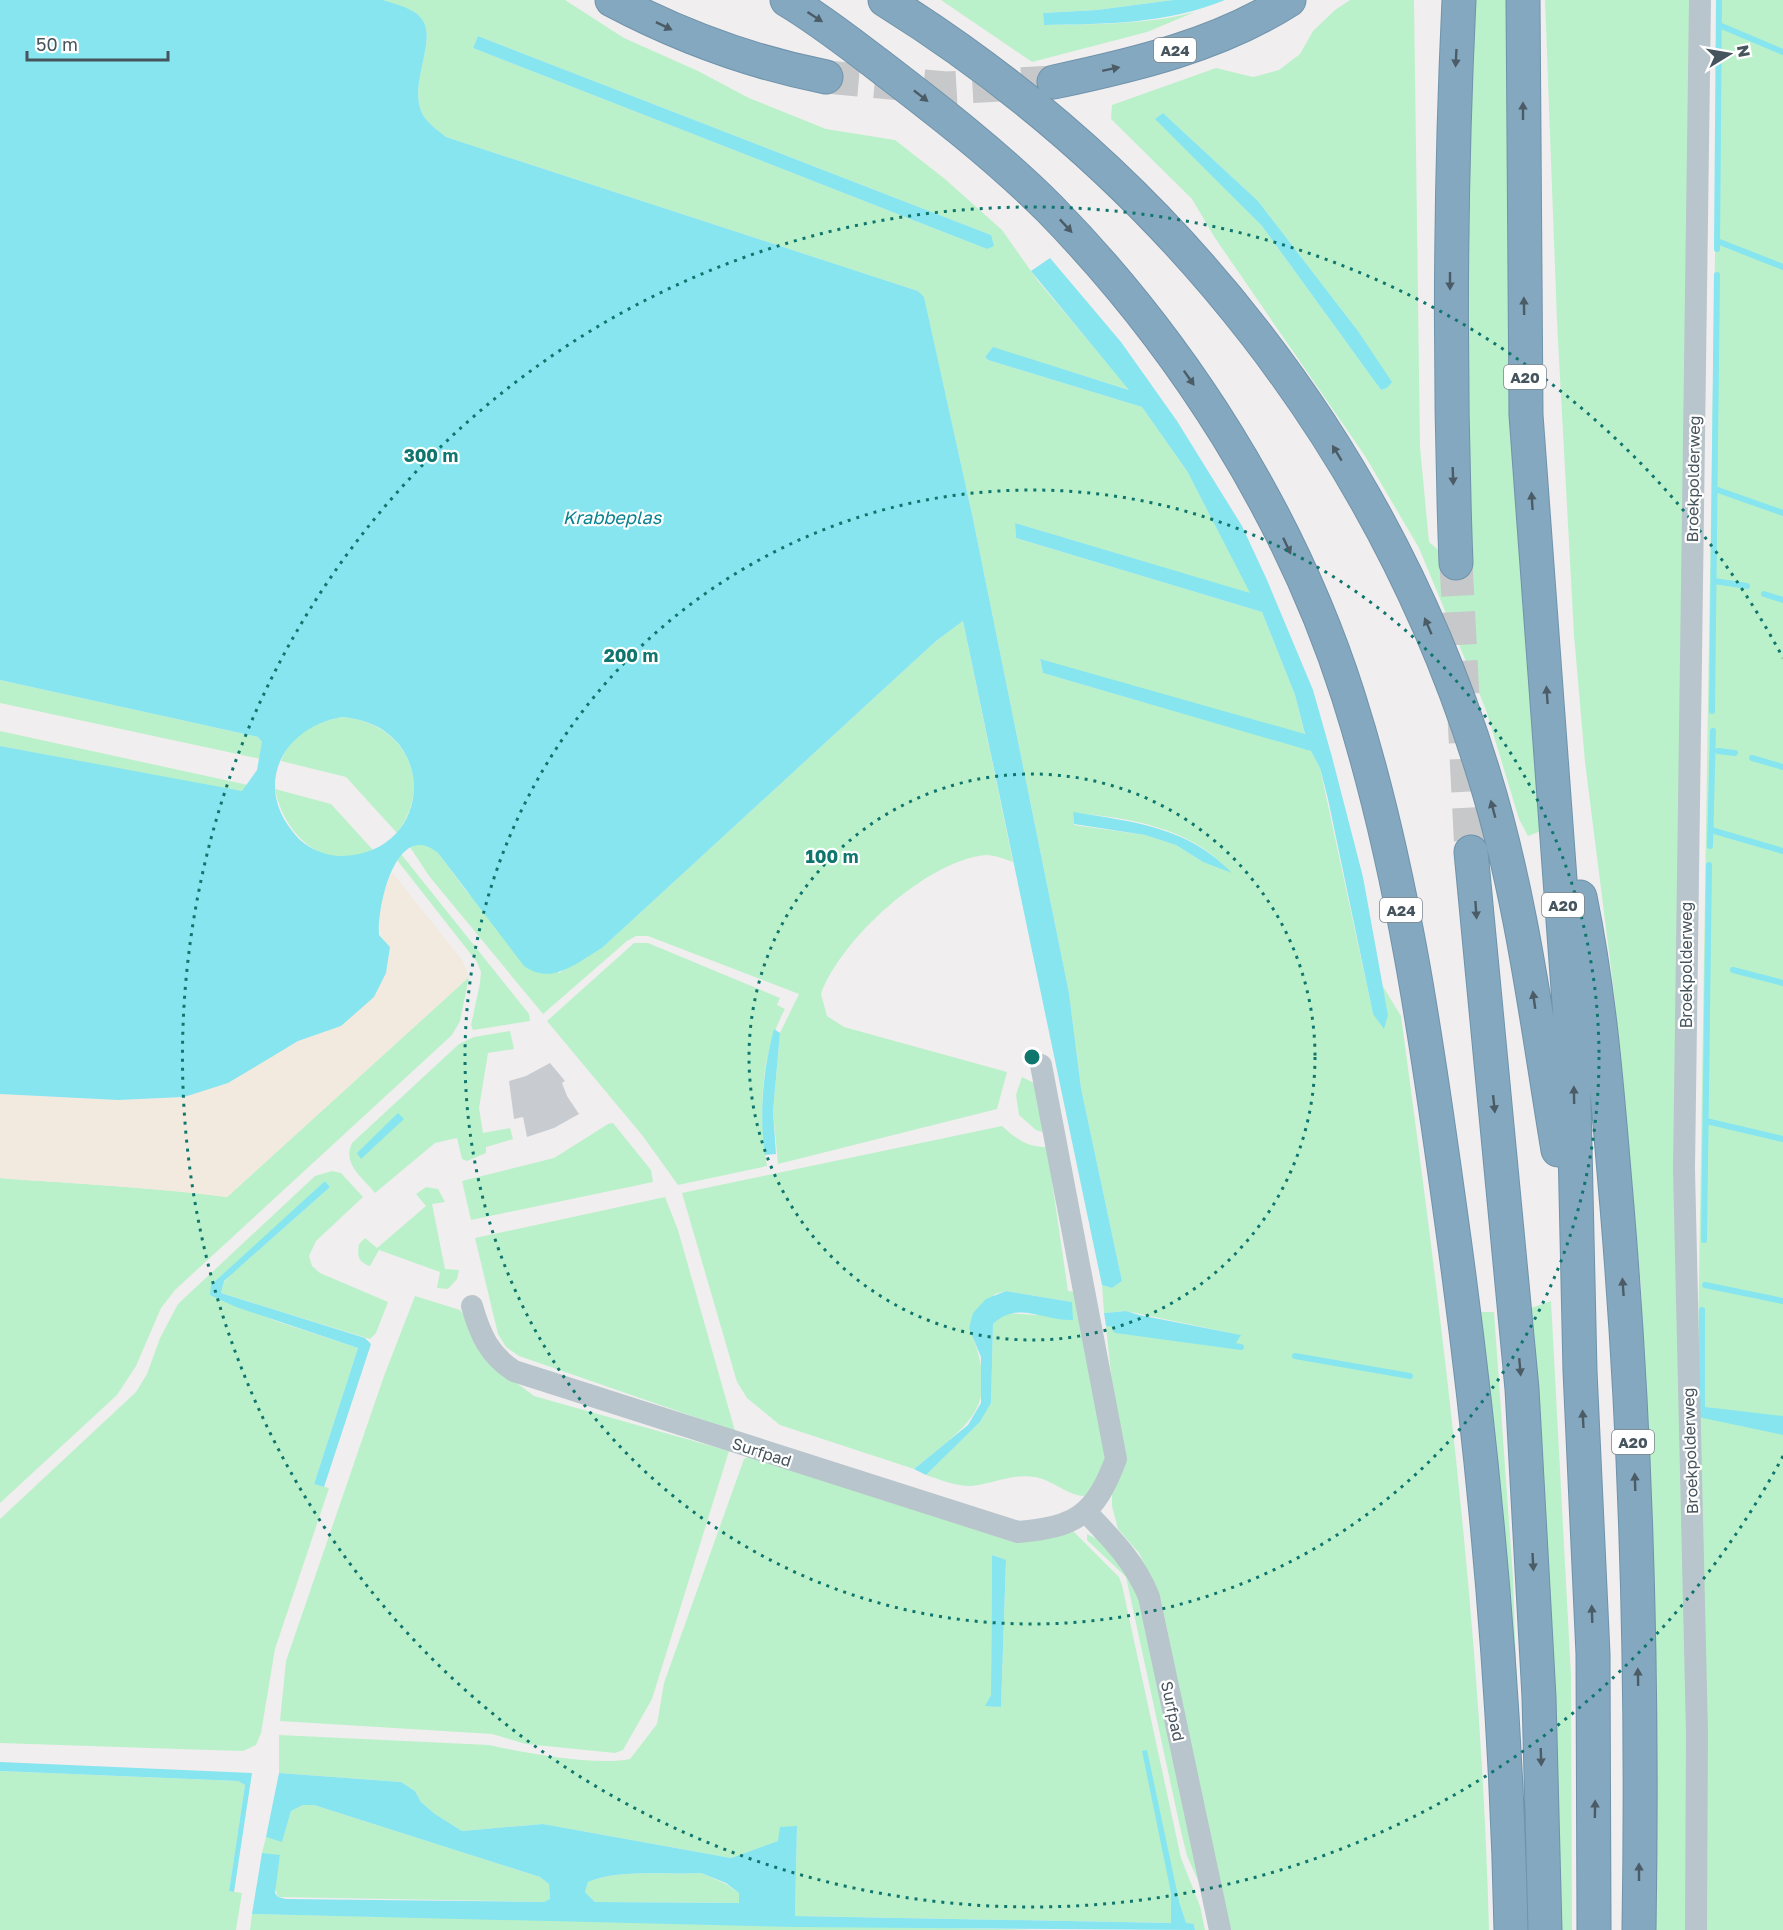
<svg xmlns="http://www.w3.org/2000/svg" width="1783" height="1930" viewBox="0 0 1783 1930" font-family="'Golos Text',sans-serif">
  <rect width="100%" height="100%" fill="#f1eeef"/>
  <!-- green -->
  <path fill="#bbf1ca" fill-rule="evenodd" d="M 383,0 L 565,0 L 624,38 L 698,71 L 749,98 L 826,129 L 895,140 L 945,179 L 1002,230 L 1038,281 L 1130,390 L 993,348 L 985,357 L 988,360 L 1142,407 L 1187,471 L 1251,594 L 1015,523 L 1016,538 L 1262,612 L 1295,695 L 1305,735 L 1040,660 L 1043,673 L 1306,749 L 1311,751 L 1320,768 L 1373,1014 L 1388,1015 L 1382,985 L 1401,1016 C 1442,1320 1481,1623 1489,1930 L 1229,1930 L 1161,1600 L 1139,1553 L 1118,1529 L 1112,1506 L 1112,1495 L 1121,1468 L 1106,1326 L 1234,1346 L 1240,1335 L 1126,1311 L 1104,1313 L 1102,1285 L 1112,1288 L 1122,1281 L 1081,1088 L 1069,993 L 972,514 L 924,298 L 918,291 L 446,137 C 439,131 430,125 425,118 C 404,88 440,40 421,18 C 414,8 394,5 383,0 ZM 478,36 L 991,235 L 987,249 L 473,48 ZM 1073,813 C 1127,817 1192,828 1229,871 L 1203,862 L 1176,845 L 1145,835 L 1074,825 Z
    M 941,0 L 1173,0 L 1097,10 L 1043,13 L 1044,25 C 1094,24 1146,25 1195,12 L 1147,32 L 1032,62 Z
    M 1350,0 L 1414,0 L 1420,447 L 1429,542 L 1470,576 L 1466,412 L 1469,0 L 1510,0 L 1546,829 L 1528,836 L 1519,819 L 1486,710 L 1419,548 L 1365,456 L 1215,238 L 1192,199 L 1111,119 L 1112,105 L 1216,68 L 1253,77 L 1279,70 L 1300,54 L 1313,31 L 1335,10 ZM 1163,113 L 1258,201 L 1358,331 L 1391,382 L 1387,388 L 1381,390 L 1262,226 L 1156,119 Z
    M 1545,0 L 1692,0 L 1687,1930 L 1655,1930 L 1645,1383 L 1641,1287 L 1614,992 L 1585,762 L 1574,635 L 1557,322 Z
    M 1719,0 L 1783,0 L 1783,1930 L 1705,1930 L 1698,1417 L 1713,1408 L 1697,1406 Z
    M 963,621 L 1013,862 C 1005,859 995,855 986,855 C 927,860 840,940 821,994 L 827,1016 L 844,1027 L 1007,1072 L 997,1109 L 778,1164 L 773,1111 L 780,1033 L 799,994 L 648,936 L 636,936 L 627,941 L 543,1014 L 429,876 L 410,847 L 419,844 L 431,847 L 438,853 L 467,892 L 559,973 L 602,948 L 936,641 Z
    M 0,680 L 258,737 L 262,742 L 261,759 L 0,703 Z
    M 342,717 C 403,722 436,781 397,833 L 346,777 L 281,761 C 292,734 314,722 342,717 Z
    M 0,731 L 248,785 L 243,791 L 226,789 L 0,746 Z
    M 275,789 L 331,804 L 373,850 C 324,874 284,835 275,789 Z
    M 401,854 L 529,1014 L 530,1021 L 473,1030 L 471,1025 L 480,983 L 481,972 L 477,962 L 397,860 Z
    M 634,943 L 648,943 L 780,998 L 777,1005 L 785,1009 C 759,1057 759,1112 767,1166 L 678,1185 L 642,1135 L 547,1021 Z
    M 469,977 L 460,1021 L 452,1035 L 175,1290 L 161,1308 L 136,1366 L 117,1395 L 0,1503 L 0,1178 C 76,1184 152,1187 227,1197 Z
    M 510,1031 L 514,1049 L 488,1053 L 479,1108 L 483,1133 L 510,1128 L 513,1139 L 486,1147 L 486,1153 L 467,1161 L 462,1159 L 457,1138 L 435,1143 L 375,1193 C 362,1177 342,1164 352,1143 L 459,1044 L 474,1037 Z
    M 1022,1077 L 1036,1084 L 1045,1133 L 1036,1130 L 1019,1115 L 1016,1095 Z
    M 613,1123 L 651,1170 L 653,1182 L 471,1220 L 462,1181 L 554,1158 L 608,1124 Z
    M 1002,1126 C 1015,1138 1028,1148 1047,1147 L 1068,1291 L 1079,1292 L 1109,1443 L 1104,1475 L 1086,1496 C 1069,1497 1053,1480 1035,1477 C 1013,1473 993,1484 971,1486 C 955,1486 941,1480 926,1475 L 980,1422 L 991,1403 L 993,1324 L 1005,1313 L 1038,1315 L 1072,1302 L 1006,1291 L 995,1294 L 969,1327 C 1002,1408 972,1421 914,1469 L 780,1425 L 747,1398 L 737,1382 L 682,1193 Z
    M 332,1171 L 341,1173 L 363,1197 L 316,1241 L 309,1256 L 312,1266 L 320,1273 L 388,1302 L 376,1333 L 370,1339 L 221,1293 L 224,1281 L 330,1187 L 325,1181 L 211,1295 L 276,1321 L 358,1348 L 314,1484 L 329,1488 L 275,1649 L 261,1733 L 256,1745 L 243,1751 L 209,1750 L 0,1743 L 0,1519 L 136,1392 L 147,1374 L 160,1338 L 178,1304 L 315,1176 Z
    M 426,1187 L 438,1189 L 445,1202 L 432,1204 L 445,1269 L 459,1270 L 457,1279 L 448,1289 L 437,1288 L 440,1272 L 379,1250 L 370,1266 C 358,1262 357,1256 359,1244 L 365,1238 L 377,1248 L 426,1206 L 416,1194 Z
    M 665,1197 L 678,1230 L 735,1431 L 519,1356 L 506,1347 L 498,1334 L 475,1238 Z
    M 415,1296 L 460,1310 L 510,1378 L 534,1396 L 729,1451 L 652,1699 L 623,1750 L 615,1753 L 526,1744 L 492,1734 L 280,1721 L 286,1661 L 384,1376 Z
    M 1551,1301 L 1571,1676 L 1572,1930 L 1557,1930 L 1531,1308 Z
    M 1475,1312 L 1494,1312 L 1513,1578 L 1522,1832 Z
    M 750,1456 L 1009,1540 L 1073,1531 L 1119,1577 L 1122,1585 L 1181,1858 L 1200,1906 L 1205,1930 L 1195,1930 L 1194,1924 L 1186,1924 L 1179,1901 L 1171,1893 L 1171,1923 L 795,1916 L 797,1827 L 779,1841 L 731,1858 L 543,1824 L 462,1831 L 435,1814 L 421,1802 L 415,1791 L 401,1782 L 279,1773 L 279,1735 L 489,1745 C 525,1753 596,1766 630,1759 L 657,1724 L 664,1683 L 744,1459 ZM 992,1555 L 1006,1561 L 1001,1707 L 986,1705 L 991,1695 Z
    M 1087,1534 L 1101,1541 L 1111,1551 L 1139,1595 L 1201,1887 L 1187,1856 L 1180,1827 L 1126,1577 L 1087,1540 Z
    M 0,1771 L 238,1781 L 245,1785 L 229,1891 L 242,1893 L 236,1930 L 0,1930 Z
    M 303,1805 L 314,1805 L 540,1877 L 549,1884 L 550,1900 L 544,1902 L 278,1897 L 274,1885 L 280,1856 L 262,1853 L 266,1837 L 282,1841 L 291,1811 Z
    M 701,1873 L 726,1884 L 739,1893 L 739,1903 L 595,1902 L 585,1892 L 588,1882 C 618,1869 668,1875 701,1873 Z
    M 252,1914 L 1039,1930 L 250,1930 Z"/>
  <!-- sand -->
  <path fill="#f3eadf" d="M 392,872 L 463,961 L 469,977 L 227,1197 C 152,1187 76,1184 0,1178 L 0,1094 L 118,1100 L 184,1097 L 298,1041 L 341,1026 L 386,973 L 390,947 C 367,929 383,895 392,872 Z"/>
  <!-- water -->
  <path fill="#86e5ef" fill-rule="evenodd" d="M 0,0 L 383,0 C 394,4 414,8 421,18 C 440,40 404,88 425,118 C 430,125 439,131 446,137 L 918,291 L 924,297 L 972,514 L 1069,993 L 1081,1088 L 1122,1281 L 1112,1288 L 1102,1285 L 963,621 L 936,641 L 602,948 C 576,963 552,986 524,966 L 438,853 C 396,818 377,907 379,935 L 390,947 L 386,973 L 374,997 L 341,1026 L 298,1041 L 228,1083 L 184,1097 L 118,1100 L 0,1094 L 0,746 L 242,791 L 257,770 L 262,742 L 258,737 L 0,680 ZM 342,717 C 441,725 435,855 341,856 C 323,856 303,846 293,832 C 253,783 284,727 342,717 Z
    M 1173,0 L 1225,0 C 1165,24 1108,24 1044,25 L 1043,13 L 1097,10 Z
    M 478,36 L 991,235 L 994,246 L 987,249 L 473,48 Z
    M 1163,113 L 1258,201 L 1358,331 L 1392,382 L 1387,388 L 1381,390 L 1262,226 L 1155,119 Z
    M 1050,258 L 1121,342 L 1177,421 L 1242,526 L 1267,580 L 1313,690 L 1332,757 L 1363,877 L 1388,1015 L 1384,1029 L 1373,1014 L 1328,799 L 1320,768 L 1311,751 L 1043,673 L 1040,659 L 1305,734 L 1295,695 L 1262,612 L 1016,538 L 1015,523 L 1250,593 L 1187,471 L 1142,407 L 988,360 L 985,357 L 993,347 L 1129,390 L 1031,271 Z
    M 1073,812 C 1133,822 1187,826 1232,873 L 1203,862 L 1176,845 L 1145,835 L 1074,824 Z
    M 774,1029 L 780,1033 L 773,1111 L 776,1154 L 765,1155 C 759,1112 763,1070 774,1029 Z
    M 398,1113 L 404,1119 L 361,1159 L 357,1153 Z
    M 325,1181 L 330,1187 L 224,1281 L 221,1293 L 365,1338 L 371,1344 L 324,1487 L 314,1484 L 358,1348 L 236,1307 L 210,1295 L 211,1285 Z
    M 1006,1291 L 1072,1302 L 1073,1320 C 1043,1321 1018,1300 993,1324 L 991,1403 L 980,1422 L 926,1475 L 914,1469 L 968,1425 L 981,1403 L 981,1357 L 969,1328 L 973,1313 L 986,1299 Z
    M 1126,1311 L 1139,1315 L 1241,1335 L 1234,1346 L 1106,1326 L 1104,1313 Z
    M 1697,1406 L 1783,1416 L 1783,1435 L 1698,1417 Z
    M 992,1555 L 1006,1560 L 1001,1707 L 985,1706 L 991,1695 Z
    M 1147,1750 L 1179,1901 L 1186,1923 L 1194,1924 L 1195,1930 L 796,1927 L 252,1914 L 262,1853 L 280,1855 L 275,1893 L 278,1897 L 286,1899 L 544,1902 L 550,1899 L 549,1884 L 540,1877 L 314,1805 L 303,1805 L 291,1811 L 282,1842 L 266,1837 L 279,1773 L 401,1782 L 415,1791 L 421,1802 L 435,1814 L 462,1831 L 543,1824 L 731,1858 L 778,1841 L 780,1827 L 797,1826 L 795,1916 L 1171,1923 L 1171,1893 L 1142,1751 ZM 701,1873 L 726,1883 L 739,1893 L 739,1903 L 595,1902 L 585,1892 L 588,1882 C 617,1869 668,1875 701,1873 Z
    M 0,1762 L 252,1773 L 234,1892 L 229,1891 L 245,1785 L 238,1781 L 0,1771 Z"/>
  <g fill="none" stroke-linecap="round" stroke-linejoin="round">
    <!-- stream -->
    <path stroke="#86e5ef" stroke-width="6" d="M 1719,25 L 1783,52
      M 1717,241 L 1783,267
      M 1717,249 L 1719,0
      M 1715,489 L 1783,513
      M 1714,581 L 1747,586
      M 1764,594 L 1783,600
      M 1712,711 L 1717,275
      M 1718,751 L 1735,753
      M 1752,758 L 1783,767
      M 1711,830 L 1783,851
      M 1710,846 L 1713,731
      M 1733,970 L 1783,983
      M 1706,1121 L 1783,1139
      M 1704,1240 L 1709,865
      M 1705,1285 L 1783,1301
      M 1702,1310 L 1702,1407
      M 1116,1330 L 1241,1347
      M 1295,1356 L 1410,1376"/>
  </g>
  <!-- building -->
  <path fill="#c8ccd1" d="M 550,1063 L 565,1081 L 562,1083 L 567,1096 L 579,1114 L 554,1128 L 527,1137 L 523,1117 L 514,1119 L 509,1081 L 526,1076 Z"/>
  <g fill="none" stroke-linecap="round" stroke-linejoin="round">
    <!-- highway-tunnel -->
    <path stroke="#c6c8ca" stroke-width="33" stroke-dasharray="33 16" stroke-linecap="butt" d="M 826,77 L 946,88 L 1054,82
      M 1456,563 L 1471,852"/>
    <!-- highway casing -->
    <g stroke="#6f93ab" stroke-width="35">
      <path id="highway" d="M 612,0 C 680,36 750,62 826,77
        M 787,0 C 819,19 847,41 876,63 C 936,109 996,155 1050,209 C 1183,345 1290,514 1348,695 C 1402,864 1427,1042 1451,1217 C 1484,1453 1506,1691 1511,1930
        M 885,0 C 1172,179 1385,451 1484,775 C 1522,897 1537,1024 1558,1150
        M 1523,0 L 1526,415 L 1573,1057 L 1580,1371 L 1593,1654 L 1594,1930
        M 1054,82 C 1134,65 1219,45 1289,0
        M 1456,563 C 1449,375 1450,188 1459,0
        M 1471,852 L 1522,1389 L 1539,1697 L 1545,1930
        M 1580,897 C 1601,999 1608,1103 1617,1207 C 1637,1447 1643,1689 1639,1930"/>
    </g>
    <!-- minor -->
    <path stroke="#b9c5cc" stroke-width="22" d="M 472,1306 C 480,1334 489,1355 514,1371 L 1018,1532 C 1076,1527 1095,1515 1116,1459 L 1041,1065
      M 1086,1512 C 1112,1539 1135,1562 1149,1597 L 1220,1930
      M 1696,1930 L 1697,1733 L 1684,1169 L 1700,0"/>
    <!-- highway -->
    <use href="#highway" stroke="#84a8bf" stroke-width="33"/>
  </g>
  <!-- one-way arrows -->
  <defs><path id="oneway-solid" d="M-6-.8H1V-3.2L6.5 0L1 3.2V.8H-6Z" transform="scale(1.5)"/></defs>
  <g fill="#4c5c67">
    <use href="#oneway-solid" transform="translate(815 17) rotate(33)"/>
    <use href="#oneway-solid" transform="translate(664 26) rotate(26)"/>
    <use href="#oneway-solid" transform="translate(1456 58) rotate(93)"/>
    <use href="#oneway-solid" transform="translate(1111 69) rotate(-12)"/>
    <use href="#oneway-solid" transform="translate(921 96) rotate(38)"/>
    <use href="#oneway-solid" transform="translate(1523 111) rotate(-90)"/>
    <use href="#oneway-solid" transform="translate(1066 226) rotate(47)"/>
    <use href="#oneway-solid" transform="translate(1450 281) rotate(90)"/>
    <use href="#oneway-solid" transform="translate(1524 306) rotate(-91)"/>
    <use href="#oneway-solid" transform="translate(1189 378) rotate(55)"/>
    <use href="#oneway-solid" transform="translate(1337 453) rotate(-121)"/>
    <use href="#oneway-solid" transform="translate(1453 476) rotate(88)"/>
    <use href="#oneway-solid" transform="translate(1532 501) rotate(-94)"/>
    <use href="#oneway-solid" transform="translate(1287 546) rotate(65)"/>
    <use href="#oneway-solid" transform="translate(1428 626) rotate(-113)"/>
    <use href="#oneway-solid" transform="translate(1547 695) rotate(-94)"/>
    <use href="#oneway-solid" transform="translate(1493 809) rotate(-105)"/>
    <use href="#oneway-solid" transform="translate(1476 910) rotate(86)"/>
    <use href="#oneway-solid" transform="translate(1534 1000) rotate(-98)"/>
    <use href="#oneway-solid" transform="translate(1574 1095) rotate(-91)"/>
    <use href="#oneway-solid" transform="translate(1494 1104) rotate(84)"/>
    <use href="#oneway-solid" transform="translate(1623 1287) rotate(-94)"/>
    <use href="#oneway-solid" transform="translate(1520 1367) rotate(85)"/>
    <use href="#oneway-solid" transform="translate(1583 1419) rotate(-93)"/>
    <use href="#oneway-solid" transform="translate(1635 1482) rotate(-92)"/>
    <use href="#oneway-solid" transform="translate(1533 1562) rotate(87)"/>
    <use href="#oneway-solid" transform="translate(1592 1614) rotate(-92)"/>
    <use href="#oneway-solid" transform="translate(1638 1677) rotate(-91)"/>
    <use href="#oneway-solid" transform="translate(1541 1757) rotate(88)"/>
    <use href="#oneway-solid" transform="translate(1595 1809) rotate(-89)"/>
    <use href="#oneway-solid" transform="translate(1639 1872) rotate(-90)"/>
  </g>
  <!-- distance rings -->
  <g fill="none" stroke="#0f766e" stroke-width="3" stroke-dasharray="3 6">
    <circle cx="1032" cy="1057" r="283"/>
    <circle cx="1032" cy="1057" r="567"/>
    <path d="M1783 1456A850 850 0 1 1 1783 658"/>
  </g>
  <g text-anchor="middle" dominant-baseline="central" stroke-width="4.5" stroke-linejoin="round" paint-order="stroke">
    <!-- shield labels -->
    <g fill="#fff" stroke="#7e878e" stroke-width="1.5">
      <rect x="1154" y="38" width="42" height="24" rx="4.5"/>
      <rect x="1504" y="365" width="42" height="24" rx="4.5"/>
      <rect x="1542" y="893" width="42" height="24" rx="4.5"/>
      <rect x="1380" y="898" width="42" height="24" rx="4.5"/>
      <rect x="1612" y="1430" width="42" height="24" rx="4.5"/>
    </g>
    <g font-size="15" font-weight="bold" fill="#46545d">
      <text x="1175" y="50">A24</text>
      <text x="1525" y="377">A20</text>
      <text x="1563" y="905">A20</text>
      <text x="1401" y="910">A24</text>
      <text x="1633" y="1442">A20</text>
    </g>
    <!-- street labels -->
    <g font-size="16" fill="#46545d" stroke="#fff">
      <text transform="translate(1693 479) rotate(-89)">Broekpolderweg</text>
      <text transform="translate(1686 965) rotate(-90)">Broekpolderweg</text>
      <text transform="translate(1690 1451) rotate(-92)">Broekpolderweg</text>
      <text transform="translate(762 1452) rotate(18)">Surfpad</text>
      <text transform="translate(1173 1711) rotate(78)">Surfpad</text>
    </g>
    <!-- water labels -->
    <g font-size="18" font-style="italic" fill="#09828f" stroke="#fff">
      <text x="612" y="517">Krabbeplas</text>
    </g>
  </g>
  <circle cx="1032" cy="1057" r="9" fill="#0f766e" stroke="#fff" stroke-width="3"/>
  <g font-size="18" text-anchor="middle" font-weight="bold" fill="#0f766e" stroke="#fff" stroke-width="4.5" stroke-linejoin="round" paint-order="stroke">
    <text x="431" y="462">300 m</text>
    <text x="631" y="662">200 m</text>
    <text x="832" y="863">100 m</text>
  </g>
  <!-- north arrow -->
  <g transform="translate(1729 54) rotate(79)" stroke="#ffffff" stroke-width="4.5" paint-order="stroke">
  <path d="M0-4.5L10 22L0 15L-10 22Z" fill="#46545d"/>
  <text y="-9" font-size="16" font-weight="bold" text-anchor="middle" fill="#46545d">N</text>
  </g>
  <!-- scale -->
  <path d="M27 51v9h141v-9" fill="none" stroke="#46545d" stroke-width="3"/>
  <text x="36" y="51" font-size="18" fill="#46545d" stroke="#ffffff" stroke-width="4.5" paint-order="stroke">50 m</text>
</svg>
